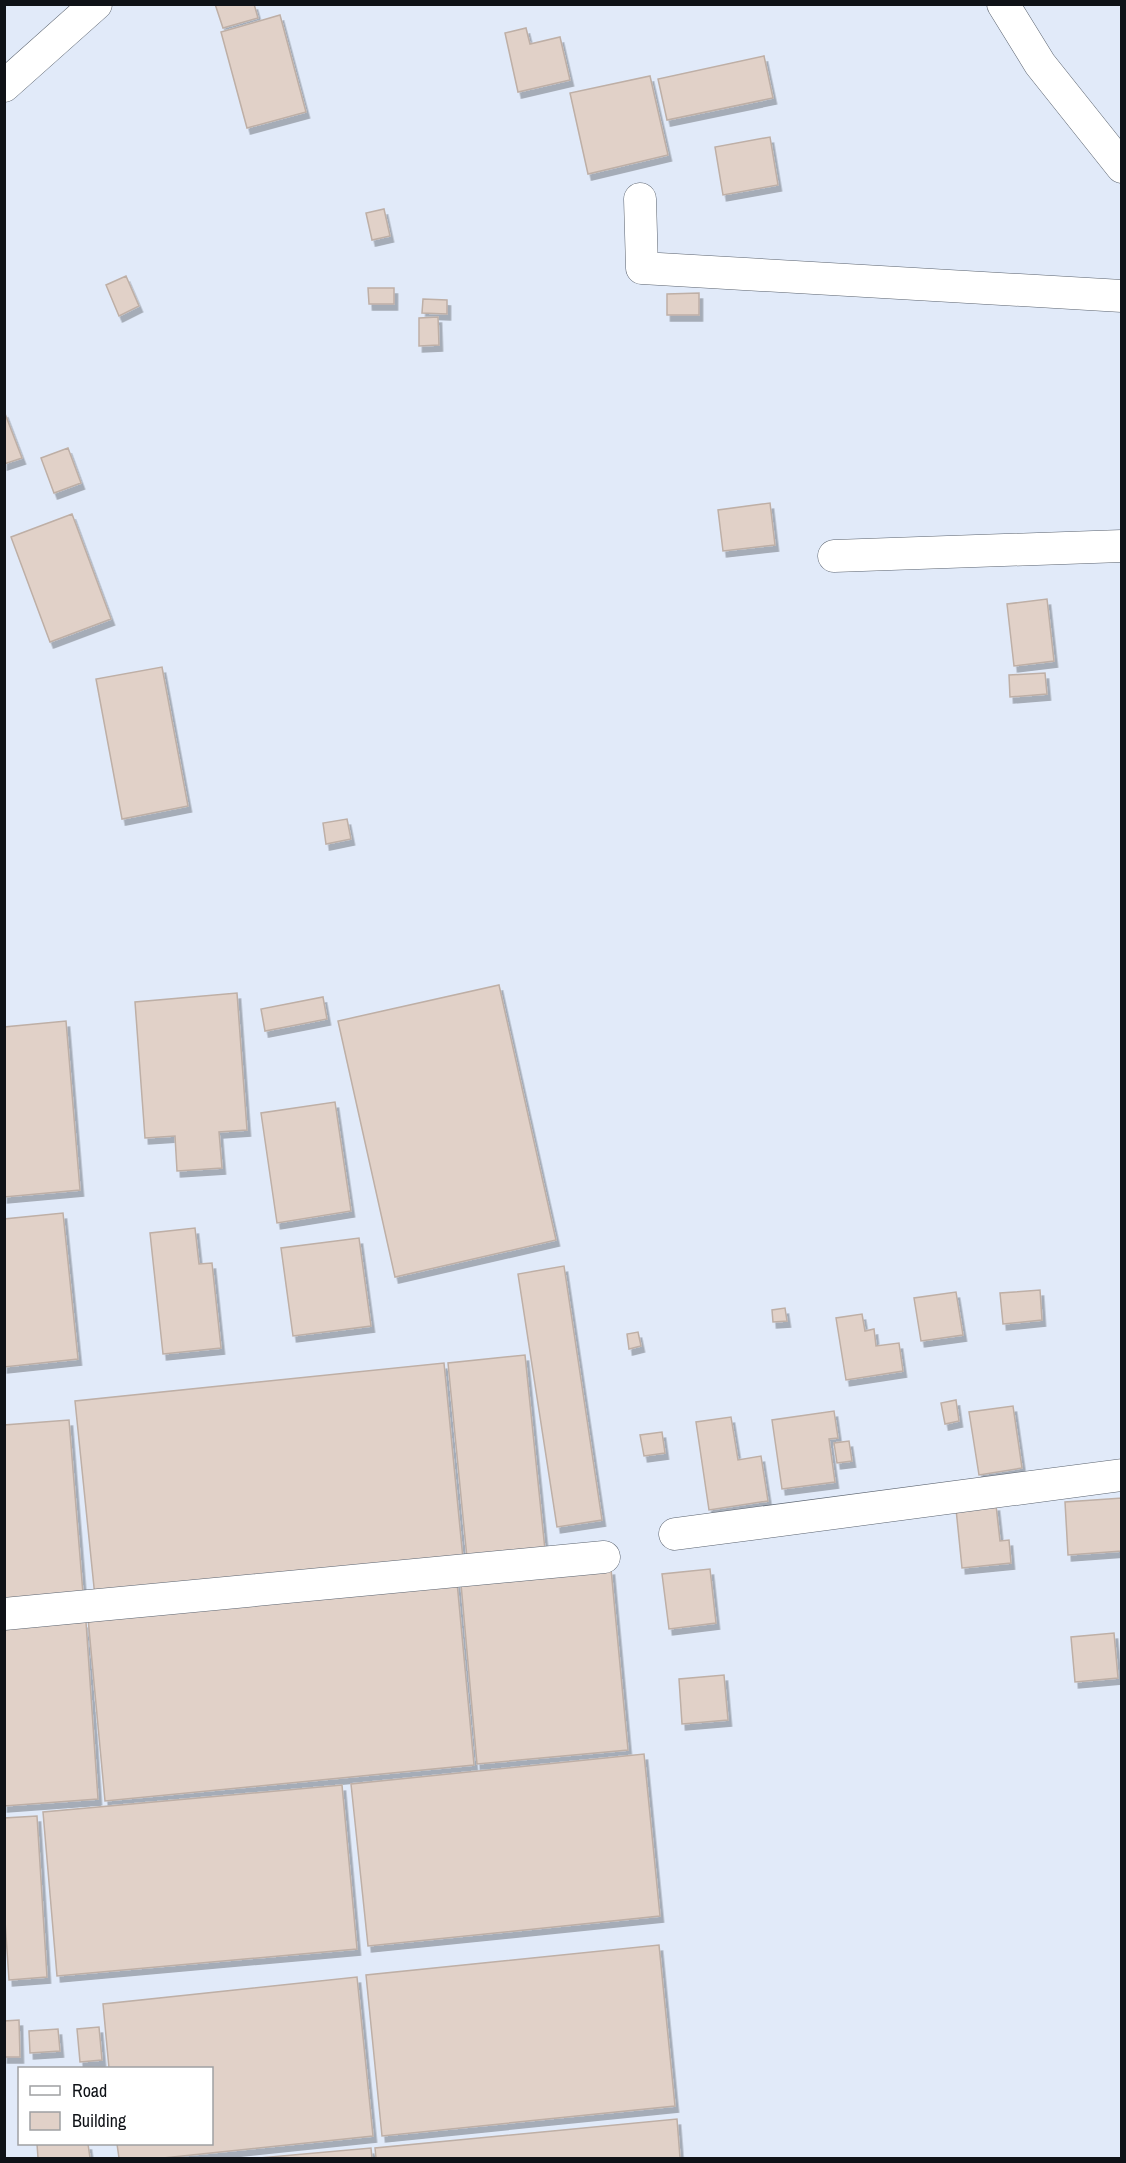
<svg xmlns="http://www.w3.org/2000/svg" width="1126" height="2163" viewBox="0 0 1126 2163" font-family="'Archivo Narrow',sans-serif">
  <defs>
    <filter id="shadow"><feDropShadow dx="3.5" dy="6" stdDeviation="0" flood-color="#0004"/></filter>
  </defs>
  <rect width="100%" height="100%" fill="#e1eaf9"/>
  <!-- building -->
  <path fill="#e1d1c8" stroke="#beafa6" stroke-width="1.5" filter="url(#shadow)" d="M 215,4 L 254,4 L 258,18 L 223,28 Z
    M 280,15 L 306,112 L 247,128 L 221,32 Z
    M 526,28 L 530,44 L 560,37 L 570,80 L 518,92 L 505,33 Z
    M 764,56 L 773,98 L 667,120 L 658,79 Z
    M 650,76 L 668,155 L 588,174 L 570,93 Z
    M 770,137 L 778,185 L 723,195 L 715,147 Z
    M 384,209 L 390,236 L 372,240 L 366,213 Z
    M 126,276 L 139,306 L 119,316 L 106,285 Z
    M 368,288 L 394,288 L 394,304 L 369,304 Z
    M 699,293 L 699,315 L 667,315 L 667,294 Z
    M 423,299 L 447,300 L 447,314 L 422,313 Z
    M 438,317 L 439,345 L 419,346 L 419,318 Z
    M 4,411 L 22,458 L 4,464 Z
    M 68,448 L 81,483 L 54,493 L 41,458 Z
    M 770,503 L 775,545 L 723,551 L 718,510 Z
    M 72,514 L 111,619 L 50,642 L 11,537 Z
    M 1047,599 L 1054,661 L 1014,666 L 1007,604 Z
    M 162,667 L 188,806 L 122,819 L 96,679 Z
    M 1045,673 L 1047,694 L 1010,697 L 1009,675 Z
    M 347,819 L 351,839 L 326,844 L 323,823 Z
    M 499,985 L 556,1240 L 395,1277 L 338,1021 Z
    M 237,993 L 247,1130 L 219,1132 L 222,1168 L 177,1171 L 175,1136 L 145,1138 L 135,1002 Z
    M 323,997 L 327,1019 L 265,1031 L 261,1009 Z
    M 66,1021 L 80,1190 L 4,1197 L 4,1027 Z
    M 335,1102 L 351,1211 L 277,1223 L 261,1113 Z
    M 63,1213 L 78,1359 L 4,1367 L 4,1219 Z
    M 195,1228 L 199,1264 L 212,1263 L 221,1348 L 163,1354 L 150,1233 Z
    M 359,1238 L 371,1326 L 293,1336 L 281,1248 Z
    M 564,1266 L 602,1520 L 557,1527 L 518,1274 Z
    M 1040,1290 L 1042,1320 L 1003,1324 L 1000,1293 Z
    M 956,1292 L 963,1335 L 921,1341 L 914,1298 Z
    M 785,1308 L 787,1321 L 773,1322 L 772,1310 Z
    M 862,1314 L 865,1331 L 874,1329 L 876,1346 L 899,1343 L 903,1371 L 846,1380 L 836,1318 Z
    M 638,1332 L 641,1346 L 629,1349 L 627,1334 Z
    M 525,1355 L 545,1550 L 467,1558 L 448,1363 Z
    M 444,1363 L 463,1559 L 95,1597 L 75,1401 Z
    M 956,1400 L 959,1421 L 945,1424 L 941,1403 Z
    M 1013,1406 L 1022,1468 L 979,1475 L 969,1412 Z
    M 834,1411 L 838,1438 L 829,1439 L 835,1482 L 782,1489 L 772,1420 Z
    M 731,1417 L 738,1460 L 761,1456 L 768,1501 L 709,1510 L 696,1422 Z
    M 69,1420 L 83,1594 L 4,1600 L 4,1425 Z
    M 662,1432 L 665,1453 L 644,1456 L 640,1435 Z
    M 849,1441 L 852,1461 L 837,1463 L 834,1443 Z
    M 1122,1498 L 1122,1551 L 1068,1555 L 1065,1502 Z
    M 996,1505 L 1000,1541 L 1009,1540 L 1011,1563 L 962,1568 L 956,1509 Z
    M 611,1569 L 628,1750 L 477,1764 L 461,1584 Z
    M 710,1569 L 716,1623 L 669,1629 L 662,1574 Z
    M 457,1582 L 474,1765 L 105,1801 L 88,1618 Z
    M 86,1622 L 98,1799 L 4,1806 L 4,1628 Z
    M 1114,1633 L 1118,1678 L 1075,1682 L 1071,1637 Z
    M 724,1675 L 728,1720 L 682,1724 L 679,1679 Z
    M 644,1754 L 660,1916 L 368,1946 L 351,1784 Z
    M 342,1785 L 357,1949 L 57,1976 L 43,1812 Z
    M 37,1816 L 47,1977 L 9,1980 L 4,1906 L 4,1818 Z
    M 659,1945 L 675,2106 L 382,2136 L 366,1975 Z
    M 357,1977 L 373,2136 L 163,2158 L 119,2158 L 117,2144 L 212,2144 L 212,2068 L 109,2068 L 103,2004 Z
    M 19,2020 L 20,2057 L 4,2057 L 4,2021 Z
    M 99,2027 L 102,2060 L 80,2062 L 77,2029 Z
    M 58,2029 L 60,2051 L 30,2053 L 29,2031 Z
    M 677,2119 L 680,2158 L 376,2158 L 375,2148 Z
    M 37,2144 L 88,2144 L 90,2158 L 38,2158 Z
    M 371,2148 L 372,2158 L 259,2158 Z"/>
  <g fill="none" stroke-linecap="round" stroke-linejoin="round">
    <!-- minor casing -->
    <g stroke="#5b636f" stroke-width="33">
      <path id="minor" d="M 1003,4 L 1040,64 L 1122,167
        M 4,86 L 96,4
        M 640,199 L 642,268 L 1122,296
        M 834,556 L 1122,546
        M 675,1534 L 1122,1475
        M 4,1614 L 604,1557"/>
    </g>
    <!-- minor -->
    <use href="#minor" stroke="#fff" stroke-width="32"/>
  </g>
  <!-- border -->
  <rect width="1126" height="2163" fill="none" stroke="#0f1217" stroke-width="12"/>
  <!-- legend -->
  <rect x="18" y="2067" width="195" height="78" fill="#ffffff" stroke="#9fa0a2" stroke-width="1.5"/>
  <rect x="30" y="2086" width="30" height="9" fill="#ffffff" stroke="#9fa0a2" stroke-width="1.5"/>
  <text x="72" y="2097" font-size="18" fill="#0f1217">Road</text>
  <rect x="30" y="2112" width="30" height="18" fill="#e1d1c8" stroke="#9fa0a2" stroke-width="1.5"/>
  <text x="72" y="2127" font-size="18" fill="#0f1217">Building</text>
</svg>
